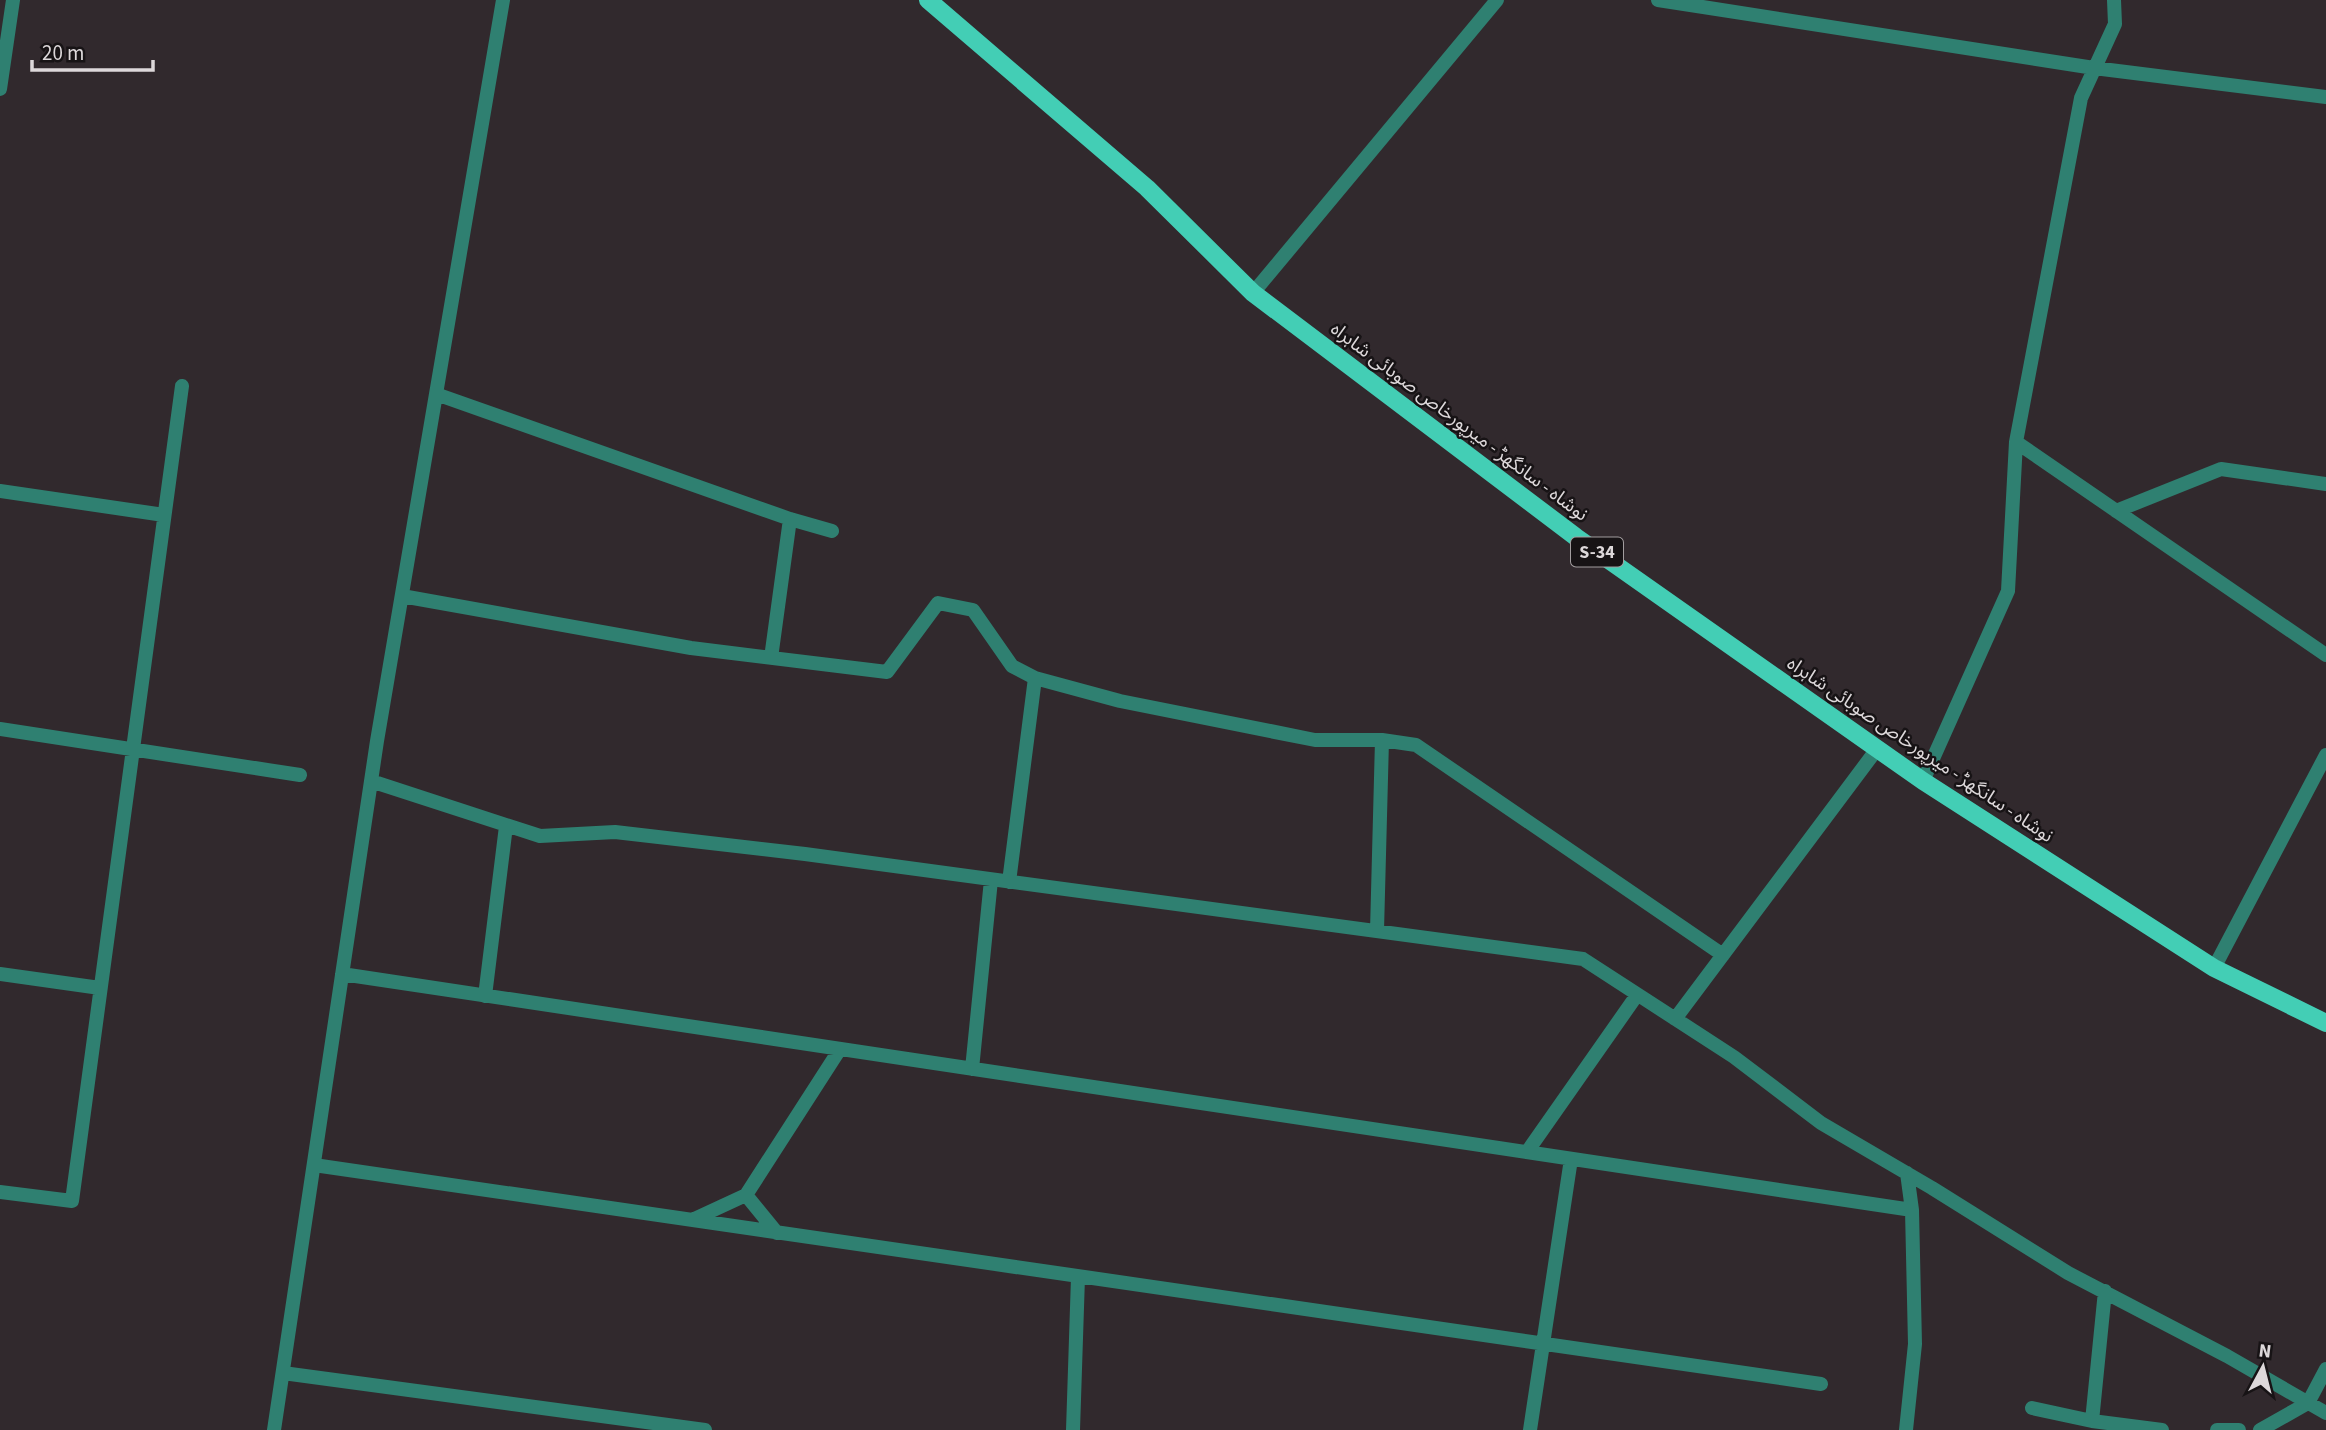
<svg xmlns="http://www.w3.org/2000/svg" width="2326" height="1430" viewBox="0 0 2326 1430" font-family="'Source Sans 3','Noto Sans Arabic',sans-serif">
  <rect width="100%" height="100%" fill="#31292d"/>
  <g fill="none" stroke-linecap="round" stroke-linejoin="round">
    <!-- street -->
    <path stroke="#2f8071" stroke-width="14" d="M 1658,0 L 2094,68 L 2326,97
      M 0,89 L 13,0
      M 1253,293 L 1497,0
      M 436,394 L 790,519 L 832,531
      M 2016,442 L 2326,655
      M 0,491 L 164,515
      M 2116,511 L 2221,469 L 2326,484
      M 402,596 L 691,648 L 887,672 L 938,603 L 973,610 L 1012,666 L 1035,678 L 1120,701 L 1315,740 L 1382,740 L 1377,931
      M 771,658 L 790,519
      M 0,729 L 300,775
      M 1382,740 L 1416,745 L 1723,955
      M 371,781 L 540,836 L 615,832 L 805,854 L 1583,959 L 1734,1057 L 1821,1123 L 1932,1188 L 2068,1273 L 2227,1356 L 2326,1413
      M 1923,781 L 2008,591 L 2016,442 L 2081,98 L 2115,24 L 2114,0
      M 1009,882 L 1035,678
      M 2214,968 L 2326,755
      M 0,974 L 100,988
      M 342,974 L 1912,1210
      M 485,996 L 506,826
      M 1675,1019 L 1877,749
      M 972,1069 L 991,880
      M 1527,1152 L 1637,995
      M 314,1165 L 1821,1384
      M 0,1192 L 72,1201 L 182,386
      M 746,1195 L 777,1233
      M 692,1220 L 746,1195 L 840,1049
      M 283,1373 L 705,1430
      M 2032,1408 L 2092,1421 L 2162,1430
      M 2092,1421 L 2105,1291
      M 274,1430 L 377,741 L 503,0
      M 1073,1430 L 1078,1277
      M 1530,1430 L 1571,1159
      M 1906,1430 L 1915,1344 L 1912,1210 L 1907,1173
      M 2217,1430 L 2239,1430
      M 2260,1430 L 2308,1403 L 2326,1369"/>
    <!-- primary -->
    <path stroke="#43ceb5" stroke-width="18" d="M 928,0 L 1147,188 L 1253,293 L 1576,537 L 1923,781 L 2214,968 L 2326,1023"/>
  </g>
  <g text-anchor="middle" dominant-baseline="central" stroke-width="5" stroke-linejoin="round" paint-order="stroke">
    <!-- shield labels -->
    <rect fill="#171315" stroke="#a29d9f" stroke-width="2" x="1571" y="537.5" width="52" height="29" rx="5"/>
    <g font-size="18" font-weight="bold" fill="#ddd8da">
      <text x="1597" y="552">S-34</text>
    </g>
    <!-- street labels -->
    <g font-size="19" fill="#ddd8da" stroke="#171315">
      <text transform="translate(1459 422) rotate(37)">نوشاہ - سانگھڑ - میرپورخاص صوبائی شاہراہ</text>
      <text transform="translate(1920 750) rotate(34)">نوشاہ - سانگھڑ - میرپورخاص صوبائی شاہراہ</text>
    </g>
  </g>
  <!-- north arrow -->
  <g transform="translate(2263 1367) rotate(7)" stroke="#171315" stroke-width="5" paint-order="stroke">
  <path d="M0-5L12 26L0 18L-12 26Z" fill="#ddd8da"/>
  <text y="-10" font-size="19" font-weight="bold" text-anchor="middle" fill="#ddd8da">N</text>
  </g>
  <!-- scale -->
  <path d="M32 60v10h121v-10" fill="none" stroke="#ddd8da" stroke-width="3.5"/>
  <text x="42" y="60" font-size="21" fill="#ddd8da" stroke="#171315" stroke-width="5" paint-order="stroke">20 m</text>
</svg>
